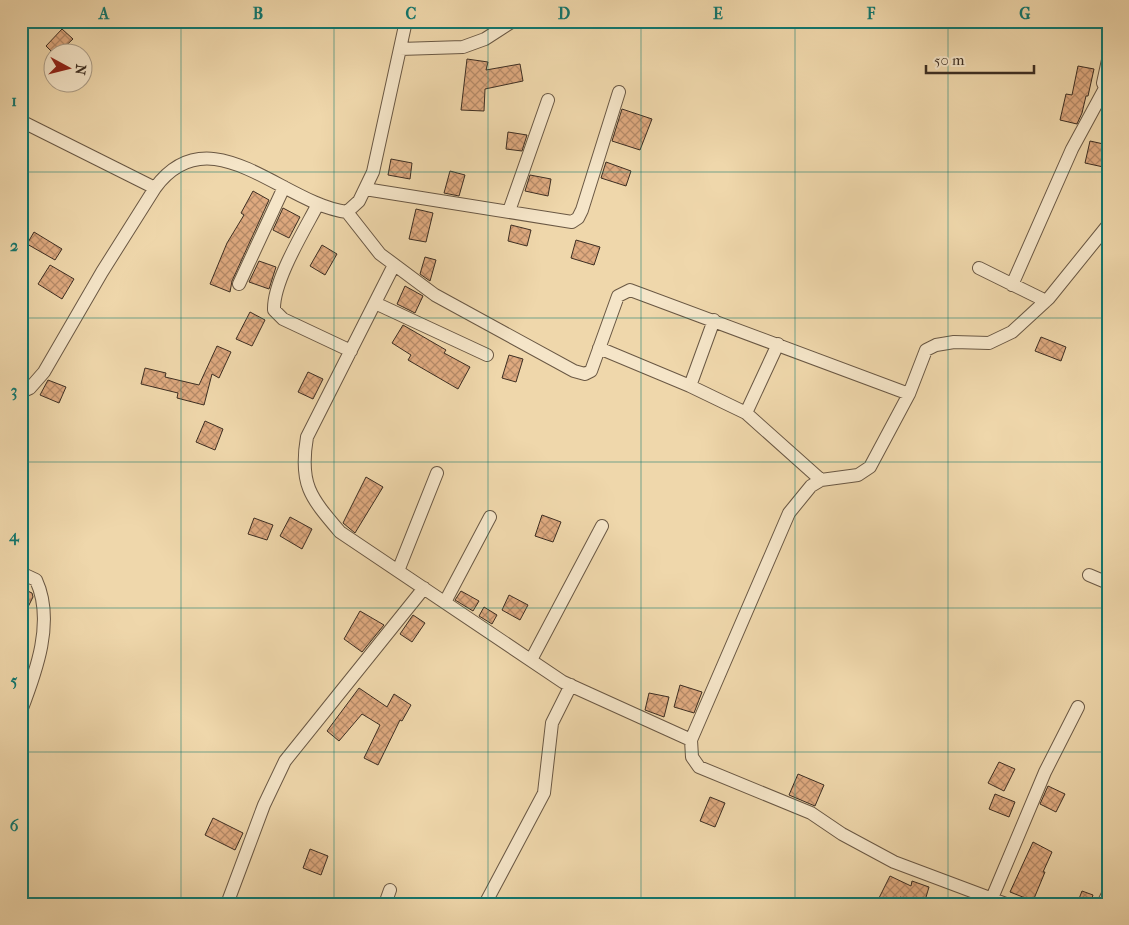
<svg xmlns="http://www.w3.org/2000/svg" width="1129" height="925" viewBox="0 0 1129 925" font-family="'IM FELL French Canon',serif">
  <defs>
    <pattern id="building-cross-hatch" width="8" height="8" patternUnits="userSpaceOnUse" patternTransform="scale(1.25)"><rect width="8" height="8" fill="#dea97f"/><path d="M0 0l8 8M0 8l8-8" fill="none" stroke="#b58a68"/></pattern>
  </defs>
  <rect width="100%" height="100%" fill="#efd7ab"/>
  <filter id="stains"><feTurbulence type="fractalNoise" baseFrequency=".004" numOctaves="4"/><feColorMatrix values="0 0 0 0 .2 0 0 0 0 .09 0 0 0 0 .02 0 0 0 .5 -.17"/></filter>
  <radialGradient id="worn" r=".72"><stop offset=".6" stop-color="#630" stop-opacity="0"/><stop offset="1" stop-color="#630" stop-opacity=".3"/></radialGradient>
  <!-- building -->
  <path fill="url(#building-cross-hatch)" stroke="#3d2e22" d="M 62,29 L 73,39 L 59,52 L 52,52 L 46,46 Z
    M 467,59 L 488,62 L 486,70 L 520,64 L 523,81 L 485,89 L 484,111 L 461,110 Z
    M 1078,66 L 1094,69 L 1088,96 L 1086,96 L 1082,113 L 1077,124 L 1060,120 L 1066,94 L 1072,95 Z
    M 622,109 L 652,119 L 640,150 L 612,141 Z
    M 508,132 L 527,135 L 522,151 L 506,149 Z
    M 1090,141 L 1108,145 L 1108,168 L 1085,163 Z
    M 391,159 L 412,163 L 410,179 L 388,175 Z
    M 606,162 L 631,171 L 626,186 L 601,178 Z
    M 450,171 L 465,175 L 459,196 L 444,193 Z
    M 530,175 L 551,179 L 548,196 L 525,191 Z
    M 253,191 L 269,200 L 232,281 L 230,292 L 210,284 L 227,243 L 244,215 L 241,213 Z
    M 283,208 L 300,217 L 289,238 L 273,230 Z
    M 416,209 L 433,213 L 426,242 L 409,239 Z
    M 511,225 L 531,230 L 527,246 L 508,241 Z
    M 34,232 L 62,249 L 55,260 L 27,244 Z
    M 576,240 L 600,247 L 594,265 L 571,258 Z
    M 322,245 L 337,254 L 325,275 L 310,266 Z
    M 425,257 L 436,260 L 430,281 L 420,274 Z
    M 259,261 L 276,267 L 269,289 L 249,282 Z
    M 50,265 L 74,279 L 62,299 L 38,284 Z
    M 405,286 L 423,296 L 415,313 L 397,304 Z
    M 250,312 L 265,320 L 252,346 L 236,339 Z
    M 403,325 L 446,350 L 444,353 L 470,367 L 458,389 L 408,360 L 411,355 L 392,343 Z
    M 1041,337 L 1066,347 L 1061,361 L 1035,351 Z
    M 217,346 L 231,352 L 219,378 L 212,374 L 204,405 L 177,398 L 178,393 L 141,384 L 145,368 L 166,373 L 165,377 L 199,385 Z
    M 509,355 L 523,359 L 516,382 L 502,378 Z
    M 308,372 L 323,379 L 313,399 L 298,392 Z
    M 48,380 L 66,387 L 59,403 L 40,395 Z
    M 205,421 L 223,429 L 215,450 L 196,442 Z
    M 366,477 L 383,487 L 355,533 L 343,523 Z
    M 542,515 L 561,522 L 553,542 L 535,536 Z
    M 290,517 L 312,529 L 302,549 L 280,536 Z
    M 254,518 L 273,525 L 267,540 L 248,534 Z
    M 21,588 L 32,593 L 33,597 L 21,621 Z
    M 461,591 L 479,601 L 473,611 L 455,600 Z
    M 509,595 L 528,605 L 520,620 L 502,610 Z
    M 484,607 L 497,615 L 492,624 L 479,616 Z
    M 360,611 L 384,625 L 362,652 L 344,639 Z
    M 413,615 L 425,623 L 412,642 L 400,634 Z
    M 680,685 L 702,692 L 694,713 L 674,707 Z
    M 359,688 L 387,707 L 394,694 L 411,705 L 402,721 L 400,720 L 378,765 L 364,758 L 380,725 L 362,714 L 339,741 L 327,731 Z
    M 649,693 L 669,697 L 664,717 L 645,710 Z
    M 999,762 L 1015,769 L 1004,791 L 988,783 Z
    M 798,774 L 824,785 L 815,806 L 789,795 Z
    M 1048,786 L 1065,794 L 1056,812 L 1040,804 Z
    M 995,794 L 1015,802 L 1009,817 L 989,809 Z
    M 710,797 L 725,803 L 715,827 L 700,821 Z
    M 213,818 L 243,833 L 235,850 L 205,835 Z
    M 1033,842 L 1052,852 L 1043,872 L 1045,872 L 1033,901 L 1010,892 Z
    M 310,849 L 328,856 L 321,875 L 303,868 Z
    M 890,876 L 911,886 L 912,881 L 929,887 L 924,904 L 900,897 L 897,904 L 885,904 L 878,900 Z
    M 1082,891 L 1093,895 L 1090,904 L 1077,904 Z"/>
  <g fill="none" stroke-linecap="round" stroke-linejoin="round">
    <!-- street casing -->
    <g stroke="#6a5844" stroke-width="14">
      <path id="street" d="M 400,49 L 463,47 L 485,39 L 513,21
        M 1108,60 L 1103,83 L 1108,95
        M 21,121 L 155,188
        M 365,189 L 572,222 L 578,218 L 582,210 L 619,92
        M 318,204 C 304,231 273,281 274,310 L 283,319 L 351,351
        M 509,211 L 548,100
        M 347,212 L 380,254 L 435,295 L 574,371 L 585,374 L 591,371 L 618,296 L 630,290 L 909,394
        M 394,265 L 307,437 C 299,484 310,497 340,532 L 563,682 L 691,740
        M 979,268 L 1046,301
        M 239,284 L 284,187
        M 1012,285 L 1072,149 L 1104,90
        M 375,303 L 487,355
        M 599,348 L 690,386 L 746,413 L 821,480
        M 690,386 L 714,320
        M 21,392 L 30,388 L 44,372 L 102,272 L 155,188 C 210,113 283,204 347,212 L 359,201 L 373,172 L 406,21
        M 746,413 L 778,344
        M 398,571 L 437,473
        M 21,573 L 36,580 C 55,621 36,672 21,711
        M 1089,575 L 1108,583
        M 445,602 L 490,517
        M 531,660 L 602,526
        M 992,898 L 1045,772 L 1078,707
        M 227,904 L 264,805 L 285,761 L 424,588
        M 385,904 L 390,890
        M 485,904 L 544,793 L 552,723 L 571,685
        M 1006,904 L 894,862 L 842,834 L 811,813 L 699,767 L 692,757 L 691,740 L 789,513 L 811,486 L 821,480 L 858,475 L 870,467 L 909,394 L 926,350 L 936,345 L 954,342 L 989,343 L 1012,332 L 1049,298 L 1108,225
        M 1103,904 L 1108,894"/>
    </g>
    <!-- street -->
    <use href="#street" stroke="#f5e5c8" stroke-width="12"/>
  </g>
  <!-- grid -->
  <path fill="none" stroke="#0f766e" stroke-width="1" stroke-opacity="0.55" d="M 181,21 L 181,904M 334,21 L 334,904M 488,21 L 488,904M 641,21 L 641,904M 795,21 L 795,904M 948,21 L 948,904M 21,172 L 1108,172M 21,318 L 1108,318M 21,462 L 1108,462M 21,608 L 1108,608M 21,752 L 1108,752"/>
  <!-- margin -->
  <rect width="1129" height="925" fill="none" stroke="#efd7ab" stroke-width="55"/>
  <!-- north arrow -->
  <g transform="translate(68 68) rotate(97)"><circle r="24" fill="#f5e5c8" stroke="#ab9c86"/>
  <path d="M0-4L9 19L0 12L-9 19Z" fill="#8f2418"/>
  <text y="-8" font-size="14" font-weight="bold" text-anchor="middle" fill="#3d2e22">N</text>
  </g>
  <!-- scale -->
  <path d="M926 65v8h108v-8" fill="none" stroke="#3d2e22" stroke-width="2.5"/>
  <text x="934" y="65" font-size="15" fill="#3d2e22" stroke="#f5e5c8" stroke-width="4" paint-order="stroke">50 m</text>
  <rect x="28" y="28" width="1074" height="870" fill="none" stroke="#0f766e" stroke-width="2"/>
  <g font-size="16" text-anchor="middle" font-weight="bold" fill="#0f766e">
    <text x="104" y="19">A</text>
    <text x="258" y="19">B</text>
    <text x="411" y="19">C</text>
    <text x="564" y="19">D</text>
    <text x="718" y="19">E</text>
    <text x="871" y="19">F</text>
    <text x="1025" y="19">G</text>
    <text x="14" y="106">1</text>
    <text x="14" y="251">2</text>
    <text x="14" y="396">3</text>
    <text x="14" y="541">4</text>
    <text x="14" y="686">5</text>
    <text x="14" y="831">6</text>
  </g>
  <rect width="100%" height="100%" filter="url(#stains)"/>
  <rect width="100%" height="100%" fill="url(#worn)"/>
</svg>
